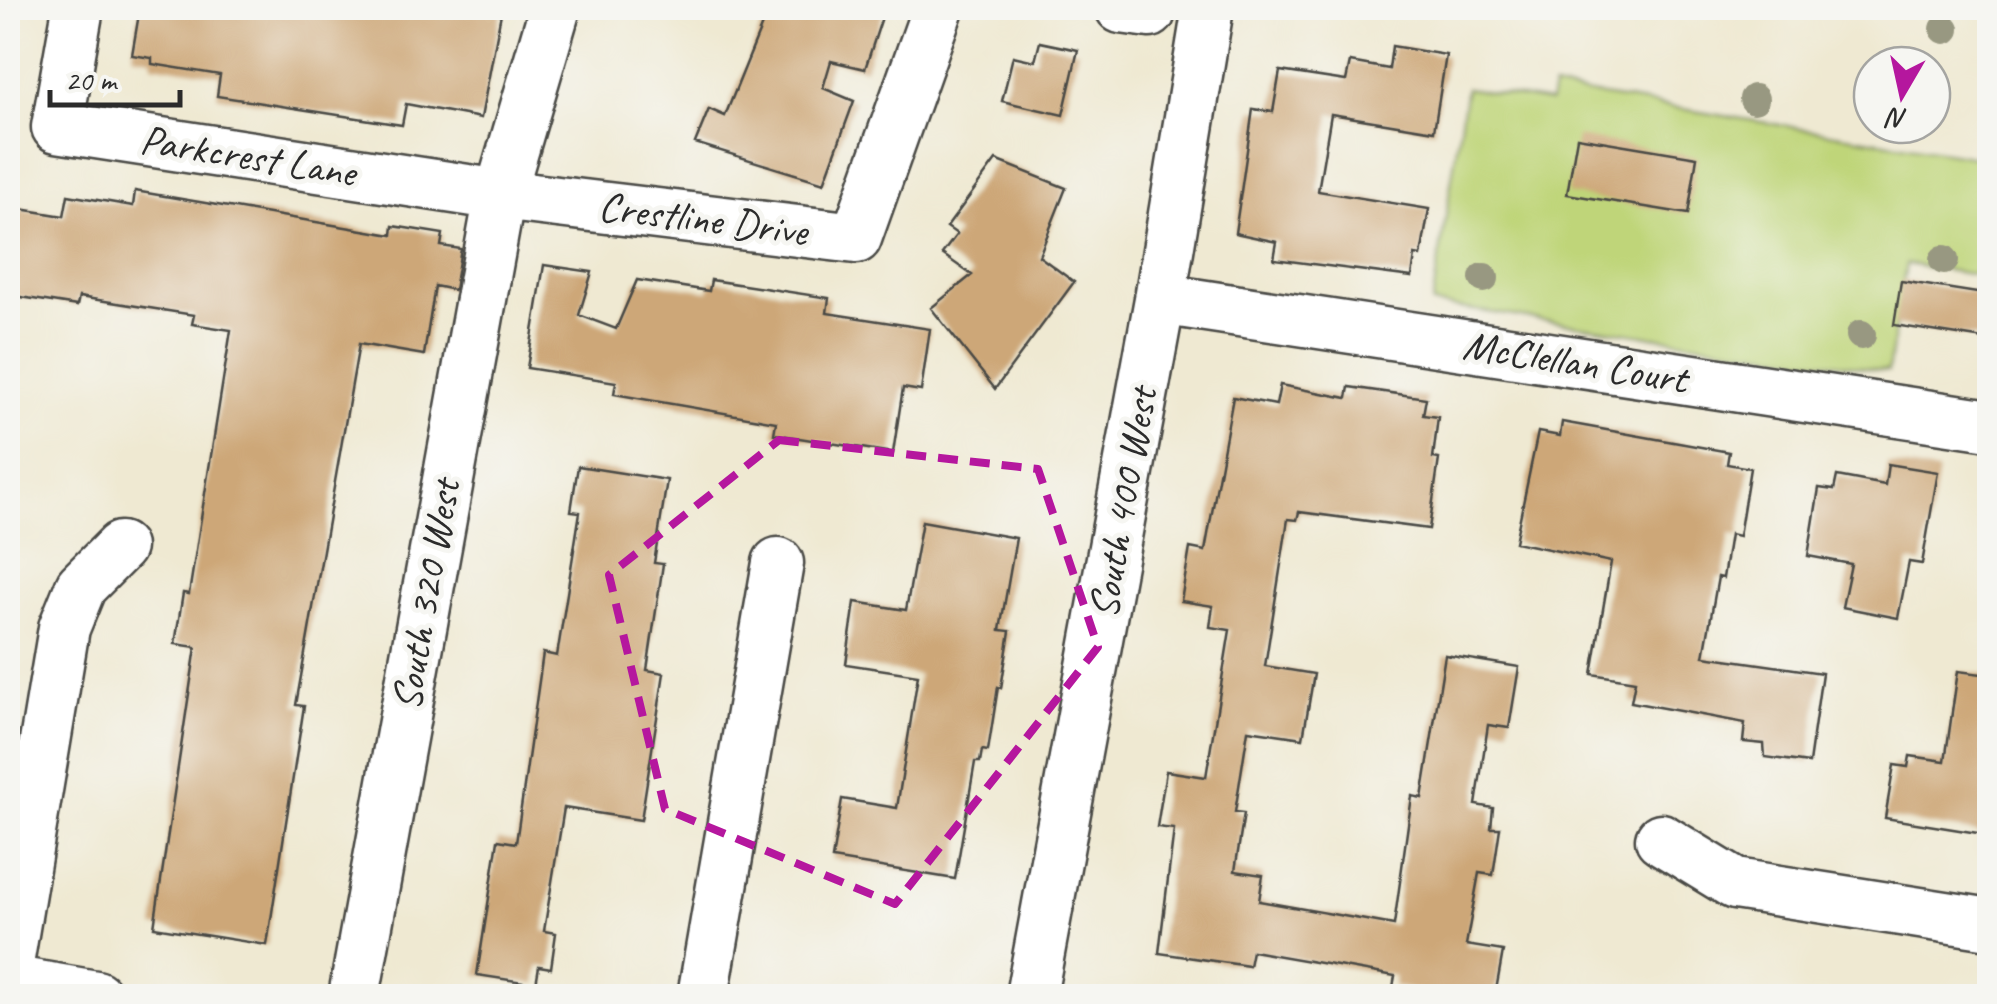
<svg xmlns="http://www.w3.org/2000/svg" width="1997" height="1004" viewBox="0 0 1997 1004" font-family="Caveat,sans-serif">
  <rect width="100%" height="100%" fill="#f6f6f2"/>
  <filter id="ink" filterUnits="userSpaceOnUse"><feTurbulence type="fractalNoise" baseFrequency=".01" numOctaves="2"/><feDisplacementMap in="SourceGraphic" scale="20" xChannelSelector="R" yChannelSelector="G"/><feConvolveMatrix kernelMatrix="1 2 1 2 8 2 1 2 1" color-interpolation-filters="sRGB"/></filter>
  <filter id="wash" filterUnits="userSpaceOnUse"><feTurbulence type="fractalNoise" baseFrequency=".0048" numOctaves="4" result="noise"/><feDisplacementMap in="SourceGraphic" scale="40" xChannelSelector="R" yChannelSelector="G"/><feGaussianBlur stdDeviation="2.25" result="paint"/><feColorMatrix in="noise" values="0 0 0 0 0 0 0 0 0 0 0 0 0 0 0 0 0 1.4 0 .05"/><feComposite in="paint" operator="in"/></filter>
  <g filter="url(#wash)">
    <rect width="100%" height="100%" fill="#efe9d2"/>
    <!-- green -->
    <path fill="#bfd579" stroke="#758052" stroke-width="2.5" d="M 1466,88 L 1550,102 L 1553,88 L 1989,159 L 1989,277 L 1906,264 L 1888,371 L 1432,304 Z"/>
    <g id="blocks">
      <!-- building -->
      <path fill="#cda778" d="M 140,8 L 502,8 L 481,118 L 406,104 L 402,125 L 217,96 L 220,75 L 152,64 L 152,58 L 132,55 Z
        M 769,8 L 885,8 L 865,69 L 831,61 L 823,88 L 854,101 L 824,183 L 695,143 L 709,109 L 725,116 Z
        M 1040,42 L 1078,50 L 1063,115 L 1002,101 L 1013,56 L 1035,61 Z
        M 1392,46 L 1446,55 L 1434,131 L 1331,114 L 1318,191 L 1429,209 L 1421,256 L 1415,255 L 1412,277 L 1274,259 L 1277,242 L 1235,233 L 1253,109 L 1273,112 L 1280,71 L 1346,81 L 1350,62 L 1389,69 Z
        M 1577,137 L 1697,157 L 1688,214 L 1567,194 Z
        M 996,160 L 1066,188 L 1039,256 L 1074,282 L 995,389 L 931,308 L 972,275 L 942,254 L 957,234 L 947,227 Z
        M 135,191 L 392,235 L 393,226 L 443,234 L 441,246 L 461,249 L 454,290 L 435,286 L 424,355 L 359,344 L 296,705 L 304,706 L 267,945 L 154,927 L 196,647 L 175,644 L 183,593 L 189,594 L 231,330 L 192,324 L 194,315 L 79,297 L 77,306 L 8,295 L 8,207 L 64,216 L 68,195 L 133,206 Z
        M 544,265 L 592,272 L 579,315 L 616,329 L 637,280 L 709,291 L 711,280 L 829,298 L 827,313 L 930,329 L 921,391 L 903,388 L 893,453 L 774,434 L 776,422 L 614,394 L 616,382 L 527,368 Z
        M 1901,281 L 1990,295 L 1990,340 L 1894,325 Z
        M 1280,385 L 1347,398 L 1349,387 L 1426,398 L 1423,415 L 1438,417 L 1433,458 L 1439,459 L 1429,529 L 1299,512 L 1297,520 L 1288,519 L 1265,666 L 1314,674 L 1303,738 L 1248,730 L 1235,812 L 1244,813 L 1235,871 L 1263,875 L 1259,901 L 1394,925 L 1412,796 L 1422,798 L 1445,655 L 1519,667 L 1509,728 L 1488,725 L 1476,805 L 1493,808 L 1491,828 L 1500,828 L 1493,875 L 1479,873 L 1466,945 L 1503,951 L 1495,996 L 1446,996 L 1393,987 L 1395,976 L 1252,951 L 1249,966 L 1159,953 L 1174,829 L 1157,827 L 1166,771 L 1206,777 L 1230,630 L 1210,627 L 1213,606 L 1181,601 L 1190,548 L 1205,551 L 1233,397 L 1276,405 Z
        M 1562,422 L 1729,452 L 1727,464 L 1750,468 L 1739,536 L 1730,534 L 1723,578 L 1718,577 L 1704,656 L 1822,673 L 1809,763 L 1765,757 L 1764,744 L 1743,742 L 1745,723 L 1631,702 L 1635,681 L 1592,674 L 1611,562 L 1515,542 L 1538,432 L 1560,436 Z
        M 1888,464 L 1938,472 L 1922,564 L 1909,562 L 1898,618 L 1842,607 L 1851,564 L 1808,556 L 1819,488 L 1834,490 L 1837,476 L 1885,485 Z
        M 578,466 L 667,480 L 654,563 L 663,564 L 647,670 L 664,673 L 641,820 L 564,808 L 544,931 L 556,933 L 551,968 L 539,966 L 536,984 L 477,975 L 498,840 L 516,843 L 543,653 L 557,656 L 580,512 L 571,511 Z
        M 922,521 L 1016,538 L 1000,630 L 1010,631 L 1001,688 L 998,687 L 988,751 L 982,750 L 980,762 L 975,762 L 955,879 L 832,859 L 842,799 L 897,808 L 918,675 L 846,664 L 855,602 L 906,610 Z
        M 1958,671 L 1990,675 L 1990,835 L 1885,818 L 1894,765 L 1908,767 L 1910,756 L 1945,761 Z"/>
    </g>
  </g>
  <g filter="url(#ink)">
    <use href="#blocks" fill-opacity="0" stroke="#484844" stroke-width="2.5"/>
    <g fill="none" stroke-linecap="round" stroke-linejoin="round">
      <!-- minor casing -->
      <g stroke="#484844" stroke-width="55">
        <path id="minor" d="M 78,8 L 57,127 L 500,195 L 856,238 L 938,8
          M 1121,8 L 1150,12
          M 1160,299 L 1990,425
          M 1661,839 L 1735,884 L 1990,924
          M 8,964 L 64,628 L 81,586 L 120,547
          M 8,981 L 96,996
          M 354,996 L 500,195 L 555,8
          M 703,996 L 778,563
          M 1031,996 L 1160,299 L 1208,8"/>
      </g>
      <!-- minor -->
      <use href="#minor" stroke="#fff" stroke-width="50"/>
    </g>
    <!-- trees -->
    <g fill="#989881">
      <circle cx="1945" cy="29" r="15"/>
      <circle cx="1754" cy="99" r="15"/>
      <circle cx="1944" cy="260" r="15"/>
      <circle cx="1484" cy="278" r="15"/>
      <circle cx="1861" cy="335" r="15"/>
    </g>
  </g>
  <!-- marked area -->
  <path fill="none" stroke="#b5179e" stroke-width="8" stroke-dasharray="20 12" stroke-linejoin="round" d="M 779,440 L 1038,469 L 1098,647 L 895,904 L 665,809 L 609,575 Z"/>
  <g text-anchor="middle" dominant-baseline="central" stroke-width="10" stroke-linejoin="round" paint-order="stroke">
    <!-- street labels -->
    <g font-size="42" fill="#2b2b2b" stroke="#f6f6f2">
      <text transform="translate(248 156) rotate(9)">Parkcrest Lane</text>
      <text transform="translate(703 219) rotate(7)">Crestline Drive</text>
      <text transform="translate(1575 362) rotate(9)">McClellan Court</text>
      <text transform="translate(1123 503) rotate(-80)">South 400 West</text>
      <text transform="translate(426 595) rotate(-80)">South 320 West</text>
    </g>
  </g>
  <!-- margin -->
  <rect width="1997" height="1004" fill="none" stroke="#f6f6f2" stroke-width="40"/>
  <!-- north arrow -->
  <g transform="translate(1902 95) rotate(189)"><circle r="48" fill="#f6f6f2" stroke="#a5a5a2" stroke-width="2.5"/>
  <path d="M0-8L18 38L0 25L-18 38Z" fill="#b5179e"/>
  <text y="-15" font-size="28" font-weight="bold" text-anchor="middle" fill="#2b2b2b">N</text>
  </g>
  <!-- scale -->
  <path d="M50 90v15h130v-15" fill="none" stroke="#2b2b2b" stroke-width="5"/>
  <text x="65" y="90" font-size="30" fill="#2b2b2b" stroke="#f6f6f2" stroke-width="8" paint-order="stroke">20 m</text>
</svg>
